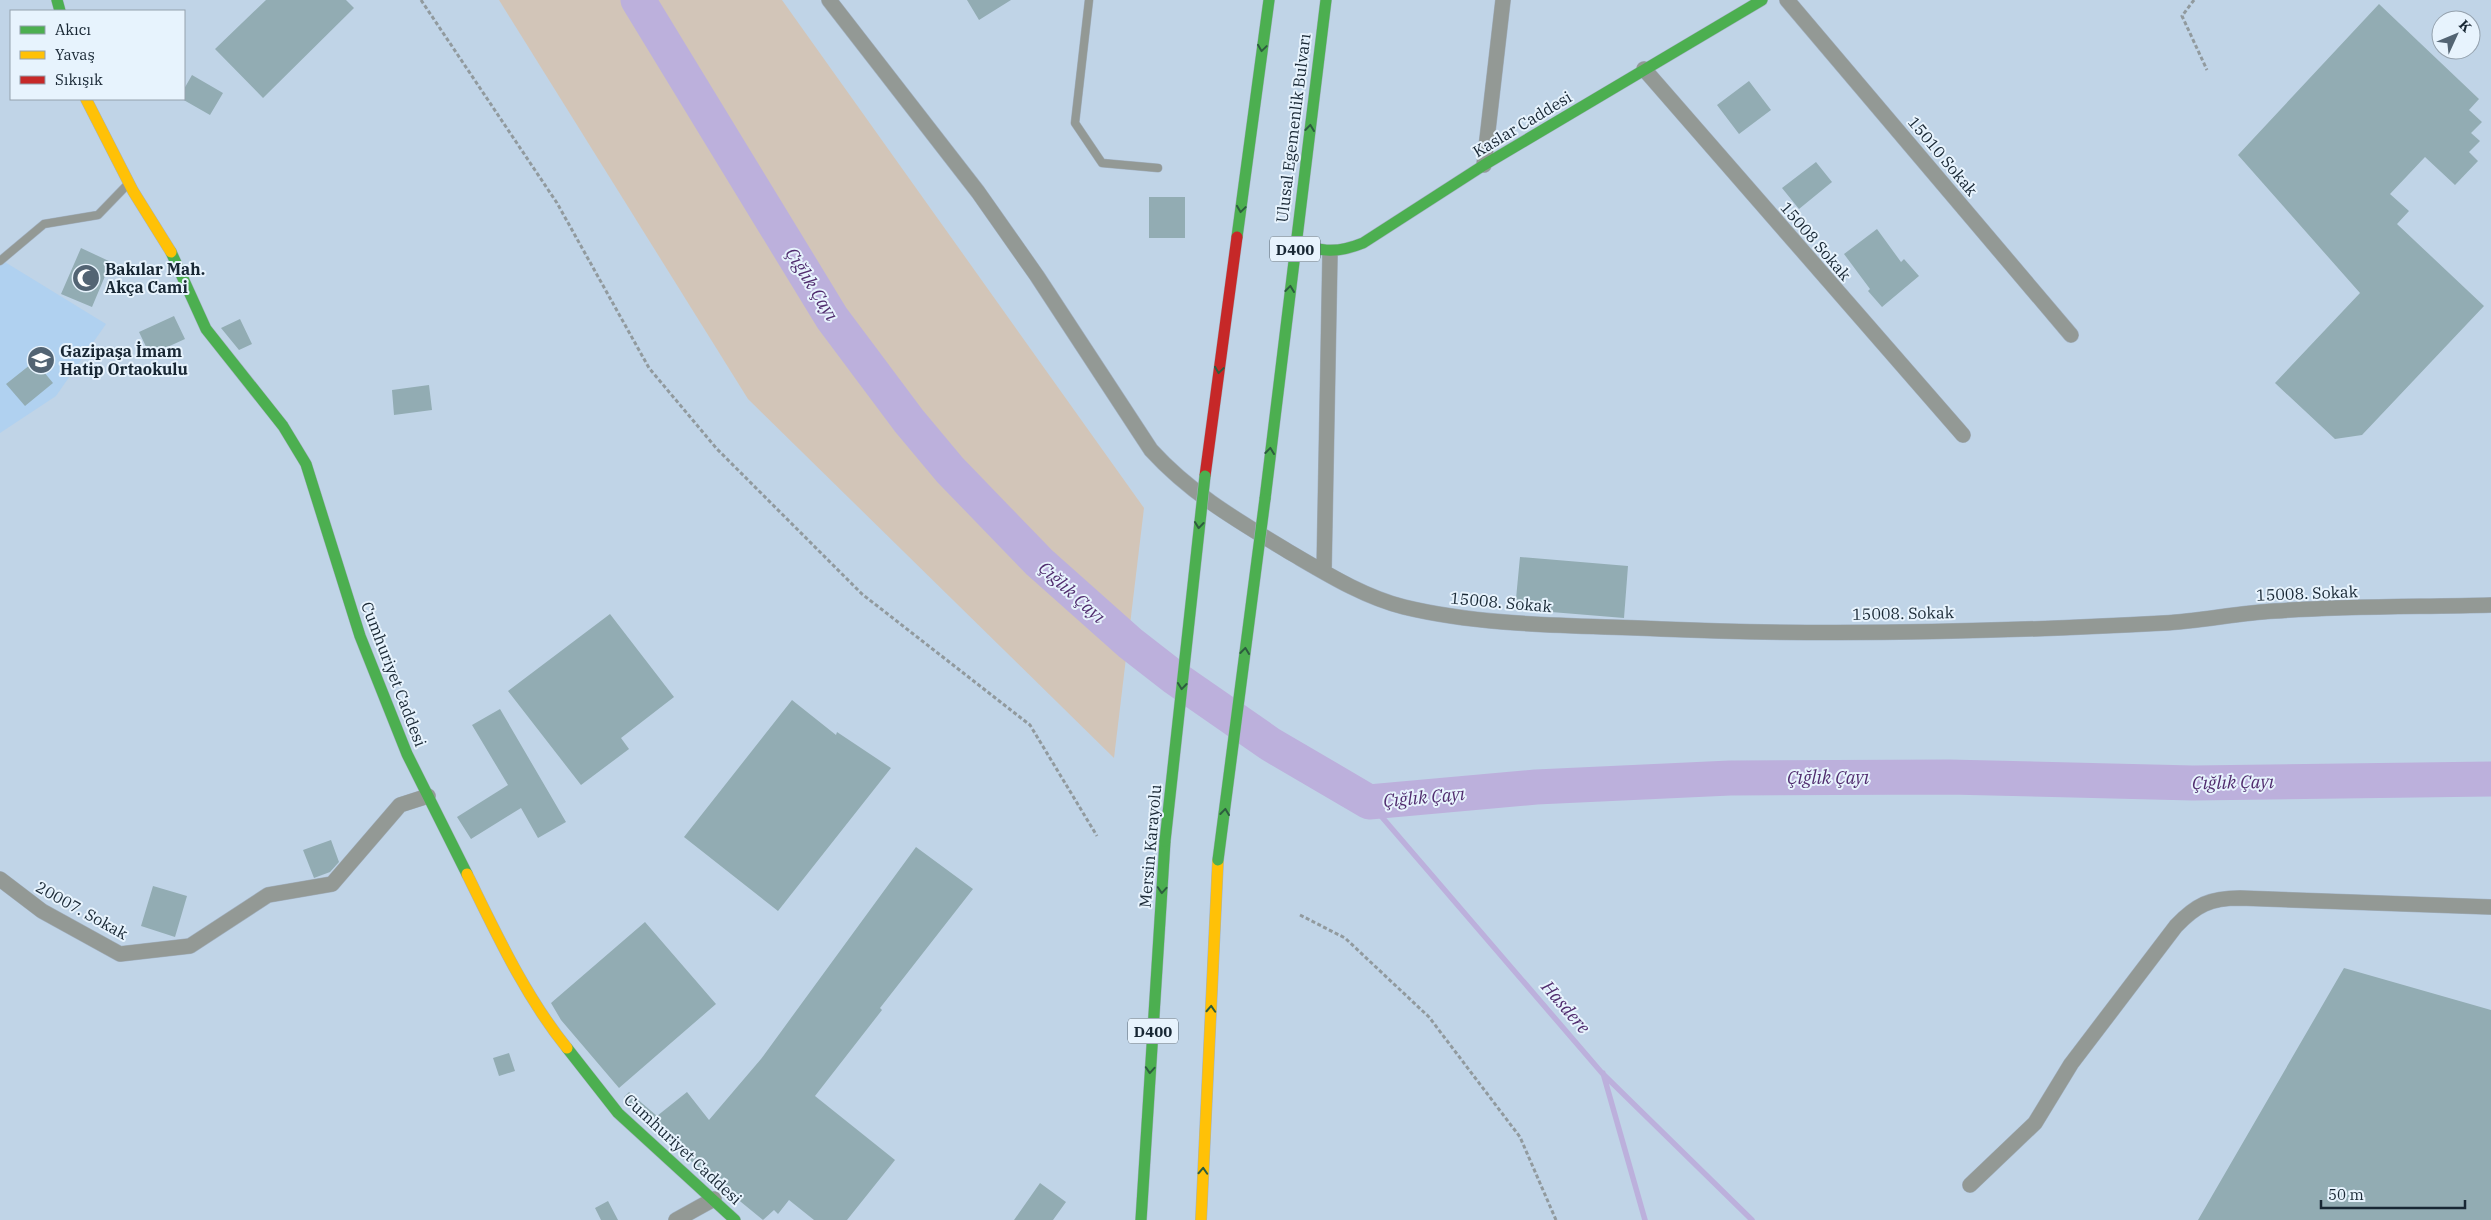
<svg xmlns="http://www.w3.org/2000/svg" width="2491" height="1220" viewBox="0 0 2491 1220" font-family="'IBM Plex Serif',serif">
  <rect width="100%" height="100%" fill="#c0d4e7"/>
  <!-- built -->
  <path fill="#b0d1f0" d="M 0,259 L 106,324 L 56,396 L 0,433 Z"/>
  <!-- green -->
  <path fill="#d2c5b8" d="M 499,0 L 782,0 L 1144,508 L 1114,758 L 748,399 Z"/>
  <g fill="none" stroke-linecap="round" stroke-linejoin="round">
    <!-- stream -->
    <path stroke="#bcb0dc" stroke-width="5.5" d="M 1369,802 L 1602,1073 L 1752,1220
      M 1603,1073 L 1645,1220"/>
    <!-- river -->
    <path stroke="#bcb0dc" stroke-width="35" d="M 638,0 L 832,318 L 909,421 L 950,470 L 1039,562 L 1130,643 L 1175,678 L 1270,744 L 1369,802 L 1536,787 L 1730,778 L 1949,777 L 2193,783 L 2491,779"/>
  </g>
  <!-- building -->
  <path fill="#92acb3" d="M 266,0 L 346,0 L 354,8 L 263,98 L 215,49 Z
    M 967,0 L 1011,0 L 979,20 Z
    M 2379,4 L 2479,99 L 2469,110 L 2482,122 L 2471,133 L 2480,141 L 2469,152 L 2478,161 L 2455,185 L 2425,157 L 2390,194 L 2409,211 L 2397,224 L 2484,306 L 2362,435 L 2335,439 L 2275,383 L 2360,293 L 2238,155 Z
    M 192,75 L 223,93 L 210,115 L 182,99 L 184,99 L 184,89 Z
    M 1749,81 L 1771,110 L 1739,134 L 1717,105 Z
    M 1816,162 L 1832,182 L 1799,209 L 1782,188 Z
    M 1149,197 L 1185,197 L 1185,238 L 1149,238 Z
    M 1877,229 L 1901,262 L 1904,259 L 1919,276 L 1882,307 L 1868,291 L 1870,289 L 1844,254 Z
    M 81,248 L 111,262 L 92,307 L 61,294 Z
    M 174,316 L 185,339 L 150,355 L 139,332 Z
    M 240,319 L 252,344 L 239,350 L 221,328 Z
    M 35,361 L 53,383 L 25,406 L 6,384 Z
    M 429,385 L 432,410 L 394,415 L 392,390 Z
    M 1520,557 L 1628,566 L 1624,618 L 1515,609 Z
    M 610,614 L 674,697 L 621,738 L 629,749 L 581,785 L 508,691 Z
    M 792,700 L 836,735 L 837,732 L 891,768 L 778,911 L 684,837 Z
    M 500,709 L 566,822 L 538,838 L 521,808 L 471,839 L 457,817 L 508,785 L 472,725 Z
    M 331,840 L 339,862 L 330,872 L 314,878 L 303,850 Z
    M 916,847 L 973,889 L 880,1008 L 882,1010 L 815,1096 L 895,1160 L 847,1220 L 814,1220 L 789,1200 L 778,1214 L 774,1210 L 763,1220 L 669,1143 L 627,1104 L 624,1097 L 629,1092 L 657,1116 L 687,1092 L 709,1120 L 761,1059 Z
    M 153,886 L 187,896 L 175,937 L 141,926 Z
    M 645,922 L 716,1004 L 619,1088 L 561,1020 L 551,1003 Z
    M 2344,968 L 2491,1010 L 2491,1220 L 2198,1220 Z
    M 509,1053 L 515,1071 L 499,1076 L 493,1058 Z
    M 1040,1183 L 1066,1202 L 1053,1220 L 1014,1220 Z
    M 608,1201 L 618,1220 L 601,1220 L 595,1208 Z"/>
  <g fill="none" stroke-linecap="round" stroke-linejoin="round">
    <!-- lane casing -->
    <g stroke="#a2b1c0" stroke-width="9">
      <path id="lane" d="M 1089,0 L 1075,123 L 1102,163 L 1158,168
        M 0,261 L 44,224 L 98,215 L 128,184"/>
    </g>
    <!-- street casing -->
    <g stroke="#a2b1c0" stroke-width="16">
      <path id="street" d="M 829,0 L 978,192 L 1037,276 L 1151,450 C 1192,495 1240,522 1291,553 C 1327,574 1364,597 1404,607 C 1487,627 1576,625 1661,629 C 1828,636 1997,632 2164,623 C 2201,621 2238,613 2275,611 C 2347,606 2419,607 2491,605
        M 1787,0 L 2071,335
        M 1644,69 L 1963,435
        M 1484,165 L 1503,0
        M 1324,572 L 1330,254
        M 0,879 L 42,911 L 120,954 L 190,946 L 268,895 L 332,884 L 400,805 L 428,796
        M 1970,1185 L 2035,1123 L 2071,1064 L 2176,926 C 2196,905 2210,898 2240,898 L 2491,907
        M 676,1220 L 714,1199"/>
    </g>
    <!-- fast casing -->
    <g stroke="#a2b1c0" stroke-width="12">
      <path id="fast" d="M 57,0 L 60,11
        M 1237,237 L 1269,0
        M 1295,244 C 1323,251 1336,254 1363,243 L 1484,165 L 1762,0
        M 171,252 L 206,329 L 283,426 L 306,464 L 360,636 L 407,754 L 467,874
        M 1265,499 L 1326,0
        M 567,1048 L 618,1113 L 735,1220
        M 1141,1220 L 1165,841"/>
    </g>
    <!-- slow casing -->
    <g stroke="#a2b1c0" stroke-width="12">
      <path id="slow" d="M 86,99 L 133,191 L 171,252
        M 467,874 C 496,933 525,996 567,1048
        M 1201,1220 L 1218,860"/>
    </g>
    <!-- jam casing -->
    <g stroke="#a2b1c0" stroke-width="12">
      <path id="jam" d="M 1205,476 L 1237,237"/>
    </g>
    <!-- path -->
    <path stroke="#919a9e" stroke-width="3" stroke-dasharray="4 2.5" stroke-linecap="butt" d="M 421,0 L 557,203 L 649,368 L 717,449 L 862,594 L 1030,725 L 1097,836
      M 2194,0 L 2182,16 L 2207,70
      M 1300,915 L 1345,938 L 1429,1017 L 1520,1137 L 1556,1220"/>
    <!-- lane -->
    <use href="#lane" stroke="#939995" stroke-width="8"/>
    <!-- street -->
    <use href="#street" stroke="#939995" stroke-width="15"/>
    <!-- fast -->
    <use href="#fast" stroke="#4caf50" stroke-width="11"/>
    <!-- slow -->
    <use href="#slow" stroke="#ffc107" stroke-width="11"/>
    <!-- jam -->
    <use href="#jam" stroke="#c62828" stroke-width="11"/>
    <!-- fast-bridge casing -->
    <g stroke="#a2b1c0" stroke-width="12" stroke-linecap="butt">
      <path id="fast-bridge" d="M 1165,841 L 1205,476
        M 1218,860 L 1265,499"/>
    </g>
    <!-- fast-bridge -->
    <use href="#fast-bridge" stroke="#4caf50" stroke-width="11"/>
  </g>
  <!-- one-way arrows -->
  <defs><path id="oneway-chevron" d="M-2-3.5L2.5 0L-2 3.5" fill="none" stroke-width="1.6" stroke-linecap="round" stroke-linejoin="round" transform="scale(1.25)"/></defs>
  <g stroke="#2d5d3f">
    <use href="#oneway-chevron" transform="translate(1262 48) rotate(98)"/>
    <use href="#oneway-chevron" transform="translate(1310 128) rotate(-83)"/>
    <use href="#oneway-chevron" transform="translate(1241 209) rotate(98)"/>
    <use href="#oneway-chevron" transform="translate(1290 289) rotate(-83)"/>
    <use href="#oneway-chevron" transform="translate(1219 370) rotate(98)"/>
    <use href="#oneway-chevron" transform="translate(1270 451) rotate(-83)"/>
    <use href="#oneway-chevron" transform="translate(1199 525) rotate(96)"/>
    <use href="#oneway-chevron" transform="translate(1245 651) rotate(-83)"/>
    <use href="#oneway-chevron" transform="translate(1182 686) rotate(96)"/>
    <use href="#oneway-chevron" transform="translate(1225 812) rotate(-83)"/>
    <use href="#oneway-chevron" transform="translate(1162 890) rotate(94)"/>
    <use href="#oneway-chevron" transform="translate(1211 1009) rotate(-87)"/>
    <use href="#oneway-chevron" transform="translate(1150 1070) rotate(94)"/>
    <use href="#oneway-chevron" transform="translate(1203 1171) rotate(-87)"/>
  </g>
  <!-- icons -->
  <defs>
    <g id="mosque-disc" transform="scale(1.4375)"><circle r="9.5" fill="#536473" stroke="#e7f3fd"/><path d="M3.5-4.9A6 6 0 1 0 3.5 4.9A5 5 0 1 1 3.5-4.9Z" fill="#fff"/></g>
    <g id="school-disc" transform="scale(1.4375)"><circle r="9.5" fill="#536473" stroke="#e7f3fd"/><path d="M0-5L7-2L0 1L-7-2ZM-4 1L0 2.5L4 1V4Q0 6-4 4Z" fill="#fff"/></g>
  </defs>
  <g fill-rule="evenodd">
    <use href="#mosque-disc" x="86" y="278"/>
    <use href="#school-disc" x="41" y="360"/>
  </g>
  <g text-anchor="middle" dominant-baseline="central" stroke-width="4" stroke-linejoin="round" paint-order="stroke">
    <!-- shield labels -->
    <g fill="#e7f3fd" stroke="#566470" stroke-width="1">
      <rect x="1270" y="236.5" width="50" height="25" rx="4"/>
      <rect x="1128" y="1018.5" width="50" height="25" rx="4"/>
    </g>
    <g font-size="15" font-weight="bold" fill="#182734">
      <text x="1295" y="249">D400</text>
      <text x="1153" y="1031">D400</text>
    </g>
    <!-- street labels -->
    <g font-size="16" fill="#182734" stroke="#e7f3fd">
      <text transform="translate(1522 124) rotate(-31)">Kaslar Caddesi</text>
      <text transform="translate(1293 128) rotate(-83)">Ulusal Egemenlik Bulvarı</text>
      <text transform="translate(1943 156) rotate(50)">15010 Sokak</text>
      <text transform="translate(1816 241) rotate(49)">15008 Sokak</text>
      <text transform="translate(2307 593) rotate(-2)">15008. Sokak</text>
      <text transform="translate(1501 602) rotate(5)">15008. Sokak</text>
      <text transform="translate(1903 613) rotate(-1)">15008. Sokak</text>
      <text transform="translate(394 674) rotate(69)">Cumhuriyet Caddesi</text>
      <text transform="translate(1150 846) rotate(-85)">Mersin Karayolu</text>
      <text transform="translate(82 910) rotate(29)">20007. Sokak</text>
      <text transform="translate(683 1149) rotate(43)">Cumhuriyet Caddesi</text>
    </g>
    <!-- poi labels -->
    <g font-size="16" font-weight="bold" fill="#182734" stroke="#e7f3fd" text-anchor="start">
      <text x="105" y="269">Bakılar Mah.<tspan x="105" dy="18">Akça Cami</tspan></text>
      <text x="60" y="351">Gazipaşa İmam<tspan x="60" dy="18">Hatip Ortaokulu</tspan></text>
    </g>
    <!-- water labels -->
    <g font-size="18" font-style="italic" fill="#502c6e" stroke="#e7f3fd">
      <text transform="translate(812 284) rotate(58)">Çığlık Çayı</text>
      <text transform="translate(1072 592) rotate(42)">Çığlık Çayı</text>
      <text x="1828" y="777">Çığlık Çayı</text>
      <text transform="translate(2233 782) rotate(-1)">Çığlık Çayı</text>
      <text transform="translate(1424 797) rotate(-5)">Çığlık Çayı</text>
      <text transform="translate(1566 1007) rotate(49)">Hasdere</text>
    </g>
  </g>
  <!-- legend -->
  <rect x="10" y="10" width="175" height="90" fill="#e7f3fd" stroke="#94a1ad"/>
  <rect x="20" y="26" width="25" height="8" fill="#4caf50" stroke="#94a1ad"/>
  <text x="55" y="35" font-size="15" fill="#182734">Akıcı</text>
  <rect x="20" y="51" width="25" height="8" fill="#ffc107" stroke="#94a1ad"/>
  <text x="55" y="60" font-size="15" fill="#182734">Yavaş</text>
  <rect x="20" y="76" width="25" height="8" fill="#c62828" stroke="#94a1ad"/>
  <text x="55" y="85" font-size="15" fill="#182734">Sıkışık</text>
  <!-- north arrow -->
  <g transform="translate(2456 35) rotate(46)"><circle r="24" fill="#e7f3fd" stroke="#94a1ad"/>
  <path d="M0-4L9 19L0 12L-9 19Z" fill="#536473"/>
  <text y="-8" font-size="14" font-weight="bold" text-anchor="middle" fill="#182734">K</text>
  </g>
  <!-- scale -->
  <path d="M2321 1200v8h144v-8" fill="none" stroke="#182734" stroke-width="2.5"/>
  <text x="2328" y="1200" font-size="15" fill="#182734" stroke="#e7f3fd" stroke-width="4" paint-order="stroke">50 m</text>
</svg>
